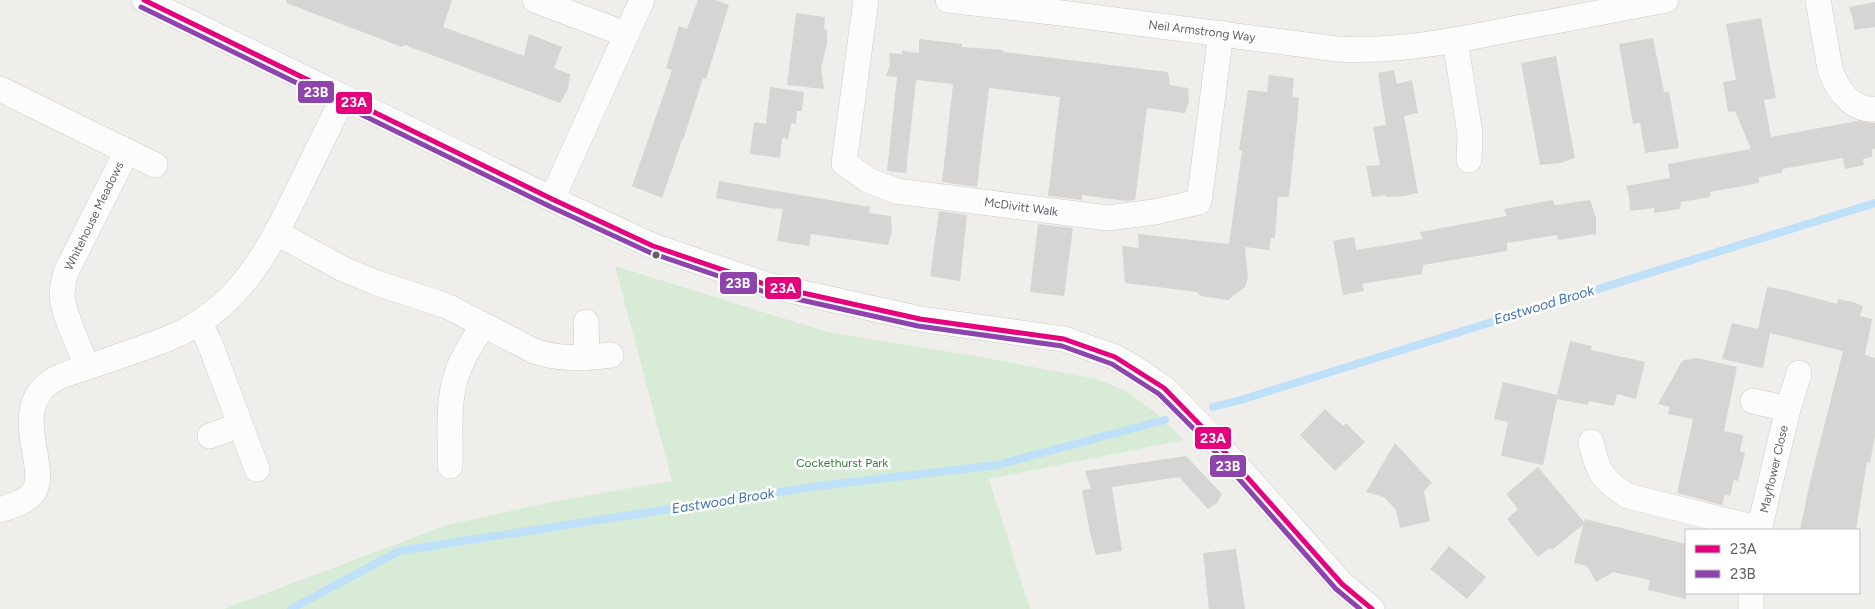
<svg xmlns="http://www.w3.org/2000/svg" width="1875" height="609" viewBox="0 0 1875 609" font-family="Figtree,sans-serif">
  <rect width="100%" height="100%" fill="#efeeea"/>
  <!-- green -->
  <path fill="#d8ebd6" d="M 615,266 L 827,332 L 981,357 L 1096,379 L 1126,391 L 1157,414 L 1184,440 L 989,479 L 1030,609 L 224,609 L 447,525 L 556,501 L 672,481 Z"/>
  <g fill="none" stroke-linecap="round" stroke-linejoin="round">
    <!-- stream -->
    <path stroke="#bfe0f9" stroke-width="8" d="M 1213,407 L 1244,399 L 1875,203
      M 291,609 L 399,551 L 819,486 L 997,465 L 1165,420"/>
  </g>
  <!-- building -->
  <path fill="#d6d5d3" d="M 286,0 L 452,0 L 443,27 L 524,56 L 529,34 L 562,47 L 554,68 L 570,74 L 568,89 L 560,103 L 405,45 L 402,47 L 286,3 Z
    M 698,0 L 715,0 L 729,5 L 706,79 L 703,78 L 683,140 L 682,140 L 662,198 L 632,186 L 672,70 L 666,68 L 679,26 L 687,29 Z
    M 1875,2 L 1875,27 L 1854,30 L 1853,19 L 1849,7 Z
    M 796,13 L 825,17 L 824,29 L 827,30 L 827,44 L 821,68 L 824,89 L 787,85 Z
    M 1761,18 L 1776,98 L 1764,100 L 1771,137 L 1857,121 L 1875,123 L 1875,149 L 1872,149 L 1872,157 L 1863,159 L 1864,165 L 1845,169 L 1843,158 L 1782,169 L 1782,173 L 1759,177 L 1759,183 L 1710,192 L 1710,197 L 1681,202 L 1680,209 L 1654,213 L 1654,208 L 1630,211 L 1629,195 L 1626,186 L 1670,178 L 1668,164 L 1751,149 L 1735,111 L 1728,112 L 1723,82 L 1736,80 L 1726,24 Z
    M 1653,38 L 1664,92 L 1669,91 L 1679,148 L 1645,153 L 1640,123 L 1633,124 L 1619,44 Z
    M 919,39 L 962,44 L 962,47 L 1003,50 L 1003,52 L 1168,72 L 1170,85 L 1188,88 L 1189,101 L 1185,113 L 1147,108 L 1135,200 L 1126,201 L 1082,195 L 1082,200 L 1048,196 L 1060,97 L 989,88 L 977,187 L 942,182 L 953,84 L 916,80 L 906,173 L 887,171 L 897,77 L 886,76 L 890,65 L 889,53 L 902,54 L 902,51 L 919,53 Z
    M 1556,56 L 1575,158 L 1560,163 L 1540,165 L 1521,63 Z
    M 1394,70 L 1397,84 L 1412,80 L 1418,113 L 1404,116 L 1418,193 L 1404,196 L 1386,197 L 1385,195 L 1372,197 L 1366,166 L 1380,165 L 1373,127 L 1386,125 L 1378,73 Z
    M 1269,75 L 1294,78 L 1292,97 L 1299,98 L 1297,121 L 1289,197 L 1278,197 L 1275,238 L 1271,238 L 1269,250 L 1245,247 L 1248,278 L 1245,287 L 1228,300 L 1201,296 L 1197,292 L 1125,283 L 1122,246 L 1139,248 L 1138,234 L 1229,244 L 1242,151 L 1239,150 L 1248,90 L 1267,92 Z
    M 770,87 L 804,92 L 802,111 L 797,111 L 796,124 L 791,123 L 788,139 L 782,138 L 780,158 L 750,154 L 754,122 L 766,124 Z
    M 719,181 L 870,207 L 869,213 L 891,216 L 892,231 L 888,245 L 811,234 L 809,246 L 777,241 L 783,209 L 775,208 L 775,209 L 716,198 Z
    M 1553,200 L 1555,205 L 1590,200 L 1596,217 L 1596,234 L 1558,240 L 1557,235 L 1507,243 L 1507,251 L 1423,265 L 1422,274 L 1362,284 L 1364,291 L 1343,295 L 1333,241 L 1354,237 L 1356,250 L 1423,239 L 1420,232 L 1507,216 L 1504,209 Z
    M 939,211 L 967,215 L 960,281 L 930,276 Z
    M 1038,224 L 1073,228 L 1064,296 L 1030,292 Z
    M 1767,287 L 1785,290 L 1837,304 L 1838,299 L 1853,302 L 1863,306 L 1860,316 L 1872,319 L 1865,355 L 1875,358 L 1875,435 L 1870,463 L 1867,462 L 1856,530 L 1800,530 L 1810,482 L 1843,351 L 1770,333 L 1763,368 L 1722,359 L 1732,323 L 1758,329 Z
    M 1570,341 L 1592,346 L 1591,350 L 1645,362 L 1636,399 L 1617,394 L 1614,406 L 1589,401 L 1588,405 L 1557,399 L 1543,465 L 1501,456 L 1508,422 L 1494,419 L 1503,382 L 1557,395 Z
    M 1696,358 L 1737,367 L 1724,431 L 1743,435 L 1740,451 L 1745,453 L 1738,481 L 1734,480 L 1730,496 L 1725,494 L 1722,505 L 1677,493 L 1693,419 L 1668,414 L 1670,407 L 1658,404 L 1681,363 L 1684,360 Z
    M 1325,409 L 1343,426 L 1346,423 L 1365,442 L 1335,471 L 1300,435 Z
    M 1395,443 L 1432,483 L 1424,491 L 1430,521 L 1400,528 L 1396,510 L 1384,497 L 1366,492 Z
    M 1186,456 L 1222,494 L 1217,503 L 1208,509 L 1179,477 L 1112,487 L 1122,551 L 1096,555 L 1090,533 L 1082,490 L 1091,489 L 1085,471 Z
    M 1538,467 L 1584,522 L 1585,519 L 1686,544 L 1686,599 L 1648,590 L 1650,580 L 1622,574 L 1613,572 L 1596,582 L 1587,566 L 1574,563 L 1583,525 L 1552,550 L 1550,548 L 1538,557 L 1507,519 L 1518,509 L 1506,494 Z
    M 1449,546 L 1486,577 L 1467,599 L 1430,569 Z
    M 1236,549 L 1245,609 L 1209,609 L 1203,553 Z"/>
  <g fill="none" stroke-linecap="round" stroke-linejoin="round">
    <!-- minor casing -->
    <g stroke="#cbcccc" stroke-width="26">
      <path id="minor" d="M 144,0 L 552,199 L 653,246 L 767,285 L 920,319 L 1064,339 L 1115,357 L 1136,369 L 1164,388 L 1207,432 L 1342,584 L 1372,609
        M 535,0 L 625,34
        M 866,0 L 844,163 L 868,180 L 896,191 L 1108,218 L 1154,212 L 1199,202 L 1221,33
        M 948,0 L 1061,13 L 1337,49 C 1397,52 1454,41 1512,29 C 1563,20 1614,10 1666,0
        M 1818,0 L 1830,69 C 1837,89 1851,111 1875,109
        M 1455,40 L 1470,134 L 1469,160
        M 0,89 L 155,165
        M 552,199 L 642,0
        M 277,233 L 343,269 L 377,283 L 447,306 L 534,351 C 559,360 584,358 611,355
        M 586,322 L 587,358
        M 200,323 L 210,344 L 257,469
        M 87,367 C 80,348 64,316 62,296 C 62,288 64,280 66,272 L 127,151
        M 1753,401 L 1788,409
        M 210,436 L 240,425
        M 1591,442 C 1597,471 1602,480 1628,496 L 1760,529
        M 450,466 C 451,438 447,404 456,377 C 461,358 473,342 483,325
        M 0,510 C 11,506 26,502 33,493 C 50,470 13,419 44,387 C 55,376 73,372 88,367 C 114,358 141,349 167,339 C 238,310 266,255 298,190 C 313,159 328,128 343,98
        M 1759,530 L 1788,409 L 1799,373
        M 1751,593 L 1751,609"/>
    </g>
    <!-- minor -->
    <use href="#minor" stroke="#fdfcfc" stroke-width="25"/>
    <!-- bus-1 casing -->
    <g stroke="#fff" stroke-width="9">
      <path id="bus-1" d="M 144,0 L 552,199 L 653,246 L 767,285 L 920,319 L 1064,339 L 1115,357 L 1164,388 L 1207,432 L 1342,584 L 1372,609"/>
    </g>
    <!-- bus-2 casing -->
    <g stroke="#fff" stroke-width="9">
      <path id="bus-2" d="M 141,7 L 549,206 L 651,253 L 765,292 L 918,326 L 1062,346 L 1112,364 L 1159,394 L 1202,437 L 1336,589 L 1360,609"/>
    </g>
    <!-- bus-1 -->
    <use href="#bus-1" stroke="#e5007d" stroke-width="5"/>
    <!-- bus-2 -->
    <use href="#bus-2" stroke="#8e44ad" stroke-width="5"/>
  </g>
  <!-- markers -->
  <circle fill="#5f6368" stroke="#fff" stroke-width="2" cx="656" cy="255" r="4.5"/>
  <g text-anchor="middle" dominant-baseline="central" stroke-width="5" stroke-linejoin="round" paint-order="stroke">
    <!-- street labels -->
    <g font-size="12" fill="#5f6368" stroke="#fff">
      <text transform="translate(1202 31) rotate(7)">Neil Armstrong Way</text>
      <text transform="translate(1021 207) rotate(8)">McDivitt Walk</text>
      <text transform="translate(94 216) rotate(-64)">Whitehouse Meadows</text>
      <text transform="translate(1774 469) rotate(-77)">Mayflower Close</text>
    </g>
    <!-- park labels -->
    <g font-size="12" fill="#348238" stroke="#fff">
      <text x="842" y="463">Cockethurst Park</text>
    </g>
    <!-- water labels -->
    <g font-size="14" font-style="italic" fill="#4174aa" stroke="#fff">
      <text transform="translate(1544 305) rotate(-17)">Eastwood Brook</text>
      <text transform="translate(723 501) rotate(-9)">Eastwood Brook</text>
    </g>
  </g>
  <g stroke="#fff" stroke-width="2">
    <rect x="297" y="80" width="38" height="24" rx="5" fill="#8e44ad"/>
    <rect x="335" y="91" width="38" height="24" rx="5" fill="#e5007d"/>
    <rect x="719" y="271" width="39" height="24" rx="5" fill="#8e44ad"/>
    <rect x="764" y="276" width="38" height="24" rx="5" fill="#e5007d"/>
    <rect x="1194" y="426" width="38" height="24" rx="5" fill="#e5007d"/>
    <rect x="1209" y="454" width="38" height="24" rx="5" fill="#8e44ad"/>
  </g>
  <g font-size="14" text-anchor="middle" font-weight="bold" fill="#fff">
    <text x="316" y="97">23B</text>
    <text x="354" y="107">23A</text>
    <text x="738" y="288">23B</text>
    <text x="783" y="293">23A</text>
    <text x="1213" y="443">23A</text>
    <text x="1228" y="471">23B</text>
  </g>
  <!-- legend -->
  <rect x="1685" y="529" width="175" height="65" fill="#ffffff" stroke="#bfc1c3"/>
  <rect x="1695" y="545" width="25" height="8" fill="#e5007d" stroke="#bfc1c3"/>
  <text x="1730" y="554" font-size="15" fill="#5f6368">23A</text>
  <rect x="1695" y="570" width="25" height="8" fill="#8e44ad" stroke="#bfc1c3"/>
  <text x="1730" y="579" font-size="15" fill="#5f6368">23B</text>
</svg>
